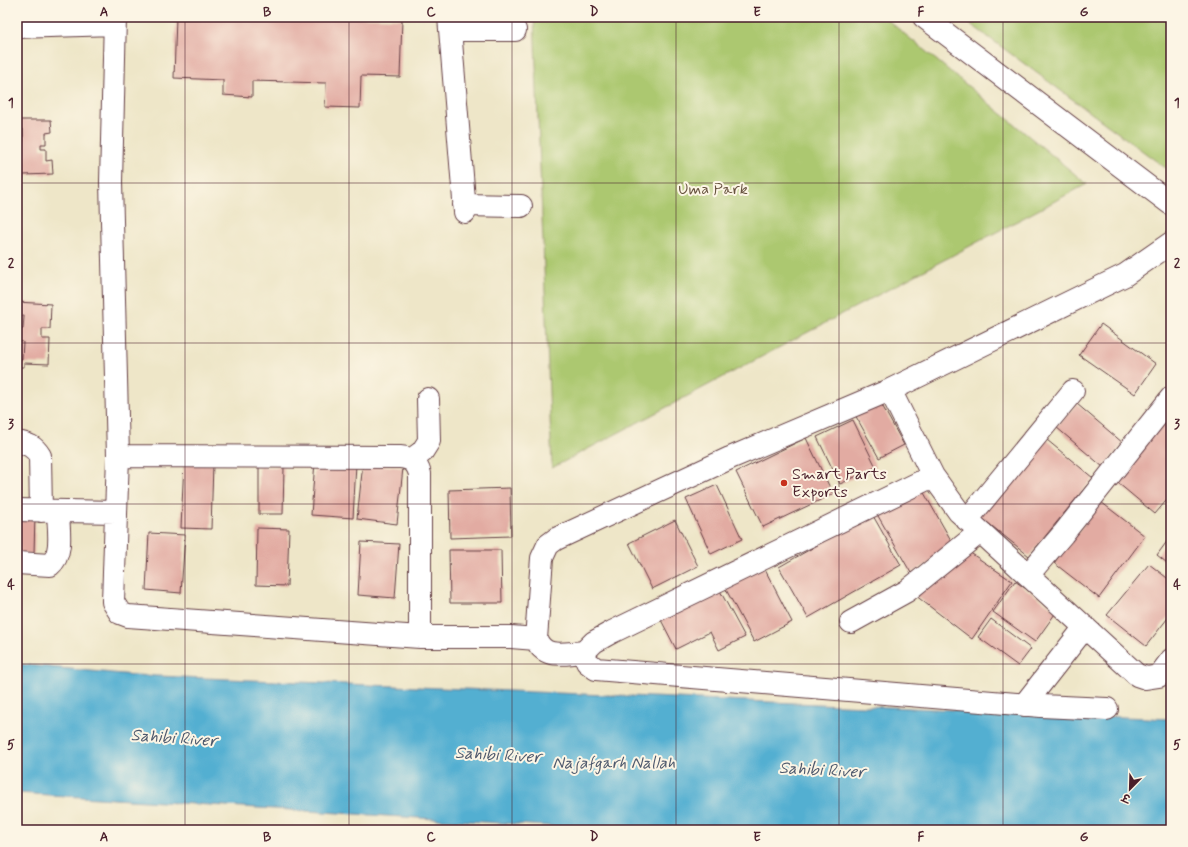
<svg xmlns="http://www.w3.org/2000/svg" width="1188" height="847" viewBox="0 0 1188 847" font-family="Mynerve,'Playpen Sans Deva',sans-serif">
  <rect width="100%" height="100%" fill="#fcf5e5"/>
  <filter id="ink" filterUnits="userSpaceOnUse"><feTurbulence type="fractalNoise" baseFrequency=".025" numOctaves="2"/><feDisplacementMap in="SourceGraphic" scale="8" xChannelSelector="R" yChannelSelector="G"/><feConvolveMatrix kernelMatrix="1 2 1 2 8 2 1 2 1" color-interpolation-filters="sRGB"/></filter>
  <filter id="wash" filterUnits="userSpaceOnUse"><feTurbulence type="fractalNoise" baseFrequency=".012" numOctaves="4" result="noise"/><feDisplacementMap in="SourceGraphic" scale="16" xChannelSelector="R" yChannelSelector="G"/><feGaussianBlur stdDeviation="0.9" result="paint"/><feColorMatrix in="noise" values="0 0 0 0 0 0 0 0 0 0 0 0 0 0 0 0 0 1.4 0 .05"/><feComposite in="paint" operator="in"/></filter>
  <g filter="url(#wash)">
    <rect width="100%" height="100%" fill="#eee6c8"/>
    <!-- green -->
    <path fill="#acc86f" stroke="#7b744d" d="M 534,17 L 884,17 L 1087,184 L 552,468 Z
      M 961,17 L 1171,17 L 1171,172 Z"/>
    <!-- water -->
    <path fill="#53afd1" stroke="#4e677e" d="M 17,664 L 134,675 L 1171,719 L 1171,830 L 612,830 L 17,793 Z"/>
    <g id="blocks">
      <!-- building -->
      <path fill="#e2aba2" d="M 176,17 L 344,17 L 402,19 L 400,77 L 361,76 L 360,108 L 325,107 L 326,83 L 252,81 L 252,97 L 223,95 L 223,80 L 174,78 Z
        M 17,120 L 51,120 L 52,132 L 46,133 L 46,144 L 41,144 L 41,149 L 46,149 L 46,161 L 52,160 L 53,174 L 23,175 L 23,179 L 17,179 L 17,172 L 23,172 L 22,154 L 19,154 L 19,142 L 23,142 L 23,129 L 17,129 Z
        M 17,302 L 51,304 L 50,329 L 42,329 L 42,339 L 50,339 L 49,364 L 24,363 L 24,367 L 17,367 L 17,358 L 22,359 L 23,342 L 17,341 L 17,329 L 23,329 L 24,316 L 17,316 Z
        M 1101,324 L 1156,364 L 1135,394 L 1079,355 Z
        M 878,398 L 904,445 L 879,458 L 853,411 Z
        M 1077,404 L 1123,443 L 1103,467 L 1056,427 Z
        M 1171,406 L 1171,495 L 1155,514 L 1112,478 Z
        M 853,420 L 876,467 L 840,484 L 817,437 Z
        M 1041,435 L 1093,478 L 1029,556 L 977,514 Z
        M 806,438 L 833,494 L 763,527 L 736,472 Z
        M 315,461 L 356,464 L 353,518 L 311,515 Z
        M 184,462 L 213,464 L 211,529 L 181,528 Z
        M 363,463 L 403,468 L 397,524 L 357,519 Z
        M 259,467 L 284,467 L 283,514 L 259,514 Z
        M 919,484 L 956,549 L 911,573 L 874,509 Z
        M 717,485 L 742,539 L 711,554 L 686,499 Z
        M 510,488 L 511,536 L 450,538 L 449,490 Z
        M 1101,502 L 1145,536 L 1099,598 L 1054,563 Z
        M 17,513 L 35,514 L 34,554 L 17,553 Z
        M 872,514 L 901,565 L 808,618 L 779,567 Z
        M 675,520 L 698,566 L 652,589 L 629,543 Z
        M 257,528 L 289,529 L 287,586 L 256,585 Z
        M 149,533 L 185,535 L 181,593 L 146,590 Z
        M 1171,536 L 1171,566 L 1157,555 Z
        M 361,542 L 399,544 L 395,598 L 358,595 Z
        M 449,550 L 501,550 L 502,603 L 450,603 Z
        M 966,550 L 1012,581 L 972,639 L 911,592 Z
        M 761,562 L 792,622 L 754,642 L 722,582 Z
        M 1149,564 L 1171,581 L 1171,614 L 1146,646 L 1107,615 Z
        M 1015,581 L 1057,611 L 1035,642 L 993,612 Z
        M 718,587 L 745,637 L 719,650 L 710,632 L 676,649 L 660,618 Z
        M 991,619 L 1031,649 L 1018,666 L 978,637 Z"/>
    </g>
  </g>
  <g filter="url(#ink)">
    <use href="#blocks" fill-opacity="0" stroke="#633d43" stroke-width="1"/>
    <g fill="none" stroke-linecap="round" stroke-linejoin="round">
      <!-- minor casing -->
      <g stroke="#633d43" stroke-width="24">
        <path id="minor" d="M 115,17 L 111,182 L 118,456 L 400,457 C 412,458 417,463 420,474 L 420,637
          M 449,17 L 465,212
          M 924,17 L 1171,204
          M 17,27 L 114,24
          M 450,30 L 515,30
          M 464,205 L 521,206
          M 890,390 L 933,476 L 959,512 L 1137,675 L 1146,678 L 1159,676 L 1171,660
          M 17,442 C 28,444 34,446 40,456 L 41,511
          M 118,456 L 113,602 L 120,613 L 128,616 L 420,637 L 511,637 L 536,639
          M 411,460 L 422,452 L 429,441 L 428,399
          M 17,510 L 116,512
          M 967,520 L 1073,391
          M 17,563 L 50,565 C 64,554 58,527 58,511
          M 1028,575 L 1063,534 L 1171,398
          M 851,622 L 907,591 L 980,532
          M 584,652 L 594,642 L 612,632 L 933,476
          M 1024,705 L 1085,627
          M 1107,709 L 1041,706 L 596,669 L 587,662 L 584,652 C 564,653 545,660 536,639 L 542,558 L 548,545 L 556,539 L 730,458 L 890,390 L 1125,275 L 1171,243"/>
      </g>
      <!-- minor -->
      <use href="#minor" stroke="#fff" stroke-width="22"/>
    </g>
  </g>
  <!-- grid -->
  <path fill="none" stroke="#4a1f2b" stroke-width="1" stroke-opacity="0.55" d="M 185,17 L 185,830M 349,17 L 349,830M 512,17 L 512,830M 676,17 L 676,830M 839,17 L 839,830M 1003,17 L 1003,830M 17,183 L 1171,183M 17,343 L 1171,343M 17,504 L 1171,504M 17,664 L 1171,664"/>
  <!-- markers -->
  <circle fill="#c8321e" stroke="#fcf5e5" stroke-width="1.5" cx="784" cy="483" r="4"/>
  <g text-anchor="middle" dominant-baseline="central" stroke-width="4" stroke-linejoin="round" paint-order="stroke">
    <!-- park labels -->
    <g font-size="16" fill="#67523f" stroke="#fcf5e5">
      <text x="713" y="189">Uma Park</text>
    </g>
    <!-- poi labels -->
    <g font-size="16" fill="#4a1f2b" stroke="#fcf5e5" text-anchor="start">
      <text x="792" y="474">Smart Parts<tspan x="792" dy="18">Exports</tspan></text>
    </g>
    <!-- water labels -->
    <g font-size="17" font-style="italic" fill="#4e596d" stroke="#fcf5e5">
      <text transform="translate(174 738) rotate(4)">Sahibi River</text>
      <text transform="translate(498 755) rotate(3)">Sahibi River</text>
      <text x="614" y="763">Najafgarh Nallah</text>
      <text transform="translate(822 770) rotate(3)">Sahibi River</text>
    </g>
  </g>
  <!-- margin -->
  <rect width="1188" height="847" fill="none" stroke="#fcf5e5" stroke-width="44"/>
  <!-- north arrow -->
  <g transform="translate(1130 789) rotate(203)" stroke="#fcf5e5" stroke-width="3" paint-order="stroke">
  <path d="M0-3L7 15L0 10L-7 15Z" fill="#4a1f2b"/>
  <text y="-6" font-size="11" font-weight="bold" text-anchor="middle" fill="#4a1f2b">उ</text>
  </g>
  <rect x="22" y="22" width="1144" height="803" fill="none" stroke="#4a1f2b" stroke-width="1.5"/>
  <g font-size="13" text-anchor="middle" font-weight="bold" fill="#4a1f2b">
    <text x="104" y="16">A</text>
    <text x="267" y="16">B</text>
    <text x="431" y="16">C</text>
    <text x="594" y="16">D</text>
    <text x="757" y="16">E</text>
    <text x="921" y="16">F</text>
    <text x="1084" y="16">G</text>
    <text x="11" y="107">1</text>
    <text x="1177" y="107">1</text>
    <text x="11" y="267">2</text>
    <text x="1177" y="267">2</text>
    <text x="11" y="428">3</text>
    <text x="1177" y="428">3</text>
    <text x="11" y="589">4</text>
    <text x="1177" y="589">4</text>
    <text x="11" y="749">5</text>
    <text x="1177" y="749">5</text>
    <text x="104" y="841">A</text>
    <text x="267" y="841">B</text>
    <text x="431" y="841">C</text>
    <text x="594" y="841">D</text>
    <text x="757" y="841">E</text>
    <text x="921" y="841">F</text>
    <text x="1084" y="841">G</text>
  </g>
</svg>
